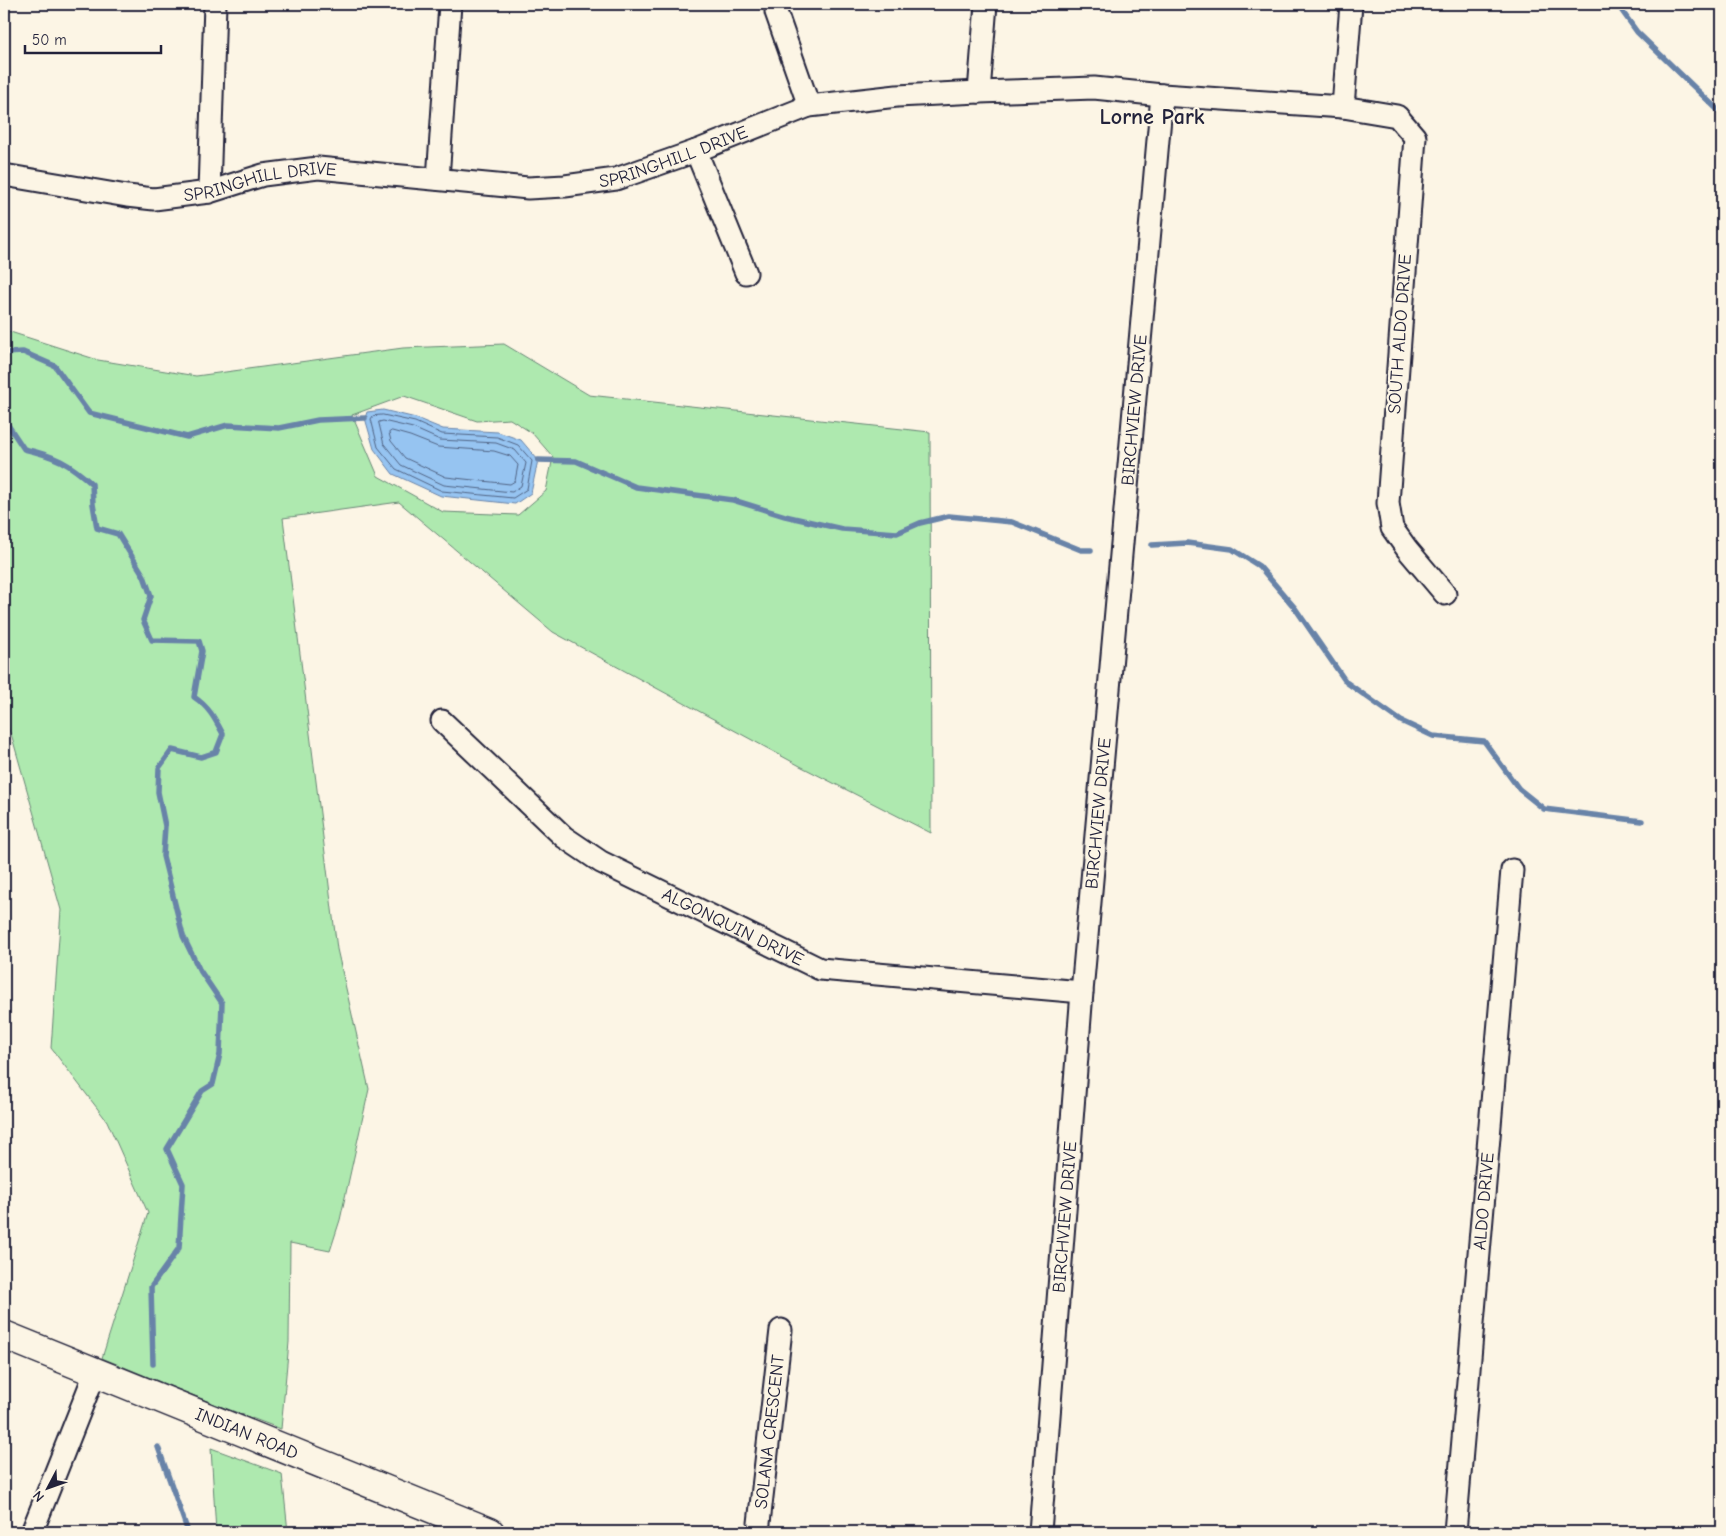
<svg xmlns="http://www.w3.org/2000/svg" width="1726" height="1536" viewBox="0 0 1726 1536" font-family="'Comic Neue',sans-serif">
  <rect width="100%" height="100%" fill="#fcf5e5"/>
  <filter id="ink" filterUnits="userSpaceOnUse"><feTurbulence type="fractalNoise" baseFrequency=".02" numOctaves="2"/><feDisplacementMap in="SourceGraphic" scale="10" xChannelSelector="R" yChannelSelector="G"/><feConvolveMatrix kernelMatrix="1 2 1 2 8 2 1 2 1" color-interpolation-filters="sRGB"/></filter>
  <g filter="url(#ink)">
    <!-- green -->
    <path fill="#aee9af" stroke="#688675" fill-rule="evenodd" d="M 4,330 L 98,360 L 196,376 L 403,348 L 504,344 L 589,395 L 930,432 L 931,833 L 800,766 L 553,632 L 399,502 L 283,518 L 337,949 L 369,1089 L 340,1220 L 330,1251 L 290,1243 L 289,1342 L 281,1429 L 209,1402 L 102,1358 L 148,1213 L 107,1121 L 51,1048 L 61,910 L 12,737 L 4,719 ZM 404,396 L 477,421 L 510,419 L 532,433 L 553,457 L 546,491 L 518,515 L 443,512 L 378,476 L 352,415 Z
      M 211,1448 L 282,1474 L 288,1532 L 216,1532 Z"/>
    <!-- water -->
    <path fill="#96c4f1" stroke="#6883a8" d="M 383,410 L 416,418 L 443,429 L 498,432 L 521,440 L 538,460 L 531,493 L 515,504 L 441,496 L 393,474 L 374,449 L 365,418 L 367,412 Z"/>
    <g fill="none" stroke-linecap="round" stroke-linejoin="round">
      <!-- shore -->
      <path stroke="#506384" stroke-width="1" d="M 383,415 L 415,422 L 442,434 L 497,437 L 518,445 L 532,461 L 527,489 L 513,498 L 442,491 L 396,469 L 378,447 L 371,419 L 373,416 Z
        M 379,422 L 383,421 L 413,428 L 440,440 L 496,443 L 515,450 L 526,463 L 521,486 L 512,492 L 444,485 L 401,465 L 384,444 Z
        M 392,431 L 410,436 L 438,447 L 494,451 L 510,456 L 518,465 L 515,481 L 510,484 L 446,477 L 405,458 L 391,441 L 389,433 Z"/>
      <!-- stream -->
      <path stroke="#6883a8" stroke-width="5.5" d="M 1617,4 L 1637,32 L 1722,114
        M 4,353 L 23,352 L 55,366 L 89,413 L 187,437 L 228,425 L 279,428 L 318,420 L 365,418
        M 4,419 L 24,449 C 55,456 69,463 92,484 L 93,504 L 97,528 L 118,534 L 144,576 L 151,596 L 143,620 L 152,640 L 199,641 L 202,651 L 194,697 C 209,707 215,719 223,734 L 216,752 L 201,757 L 172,750 L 159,768 L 158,792 L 165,826 L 163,856 L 183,936 L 199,969 L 222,1003 L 220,1054 L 213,1084 L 202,1091 L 167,1149 L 183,1184 L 179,1248 L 151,1287 L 153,1364
        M 538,460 L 576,461 L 636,487 L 733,500 L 785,516 L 842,529 L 897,533 L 920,523 L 949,516 L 1012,522 L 1081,550 L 1091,550
        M 1152,545 L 1187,543 L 1232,549 L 1259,566 L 1295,608 L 1346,682 L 1401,721 L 1433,736 L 1484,741 L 1519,789 L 1544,809 L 1642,821
        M 158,1447 L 188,1532"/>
      <!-- street casing -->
      <g stroke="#22223b" stroke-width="25">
        <g id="street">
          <path d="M 777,4 L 776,12 L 809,106"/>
          <path d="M 979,92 L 986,4"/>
          <path d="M 1343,107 L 1351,4"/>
          <path d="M 696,151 L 746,273"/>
          <path id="s1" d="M 4,175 L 127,196 L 154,199 L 209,192 L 263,175 L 318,168 L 528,188 L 565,186 L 616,179 L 696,151 L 809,106 L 897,96 L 979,92 L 1094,88 L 1162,95 L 1343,107 L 1397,116 L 1415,137 L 1388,503 L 1392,528 L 1407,549 L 1445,594"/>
          <path d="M 438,179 L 450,4"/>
          <path d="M 209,192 L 215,4"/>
          <path id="s2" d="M 442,721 L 564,837 L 601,862 L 820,969 L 1082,992"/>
          <path d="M 32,1532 L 95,1373"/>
          <path id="s3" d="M 758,1532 L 781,1330"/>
          <path id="s4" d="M 1040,1532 L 1082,992 L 1162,95"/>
          <path id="s5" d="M 1455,1532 L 1512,870"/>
        </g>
      </g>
      <!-- secondary casing -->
      <g stroke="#22223b" stroke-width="31">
        <g id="secondary">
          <path id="s6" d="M 4,1335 L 490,1532"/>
        </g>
      </g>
      <!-- street -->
      <use href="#street" stroke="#fcf5e5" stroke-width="21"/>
      <!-- secondary -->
      <use href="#secondary" stroke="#fcf5e5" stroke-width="28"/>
    </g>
  </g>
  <g text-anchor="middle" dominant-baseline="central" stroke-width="4.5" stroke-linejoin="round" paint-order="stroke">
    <!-- street labels -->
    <g font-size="18" fill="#22223b" stroke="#fcf5e5">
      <text stroke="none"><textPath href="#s1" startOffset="680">SPRINGHILL DRIVE</textPath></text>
      <text stroke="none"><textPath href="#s1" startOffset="260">SPRINGHILL DRIVE</textPath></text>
      <text transform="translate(1400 334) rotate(-86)">SOUTH ALDO DRIVE</text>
      <text stroke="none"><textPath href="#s4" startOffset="1126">BIRCHVIEW DRIVE</textPath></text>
      <text stroke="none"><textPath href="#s4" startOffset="721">BIRCHVIEW DRIVE</textPath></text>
      <text stroke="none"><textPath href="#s2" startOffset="360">ALGONQUIN DRIVE</textPath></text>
      <text stroke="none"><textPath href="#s5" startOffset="332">ALDO DRIVE</textPath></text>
      <text stroke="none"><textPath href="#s4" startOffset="316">BIRCHVIEW DRIVE</textPath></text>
      <text stroke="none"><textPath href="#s3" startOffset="101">SOLANA CRESCENT</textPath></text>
      <text stroke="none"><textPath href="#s6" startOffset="262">INDIAN ROAD</textPath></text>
    </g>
    <!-- district labels -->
    <g font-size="22" font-weight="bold" fill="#22223b" stroke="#fcf5e5">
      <text x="1152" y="117">Lorne Park</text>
    </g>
  </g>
  <!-- margin -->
  <rect width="1726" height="1536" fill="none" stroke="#fcf5e5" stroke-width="20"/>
  <rect x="10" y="10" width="1706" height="1516" fill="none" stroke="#22223b" stroke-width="2" filter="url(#ink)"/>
  <!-- north arrow -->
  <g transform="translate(48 1488) rotate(229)" stroke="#fcf5e5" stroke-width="4" paint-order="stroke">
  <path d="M0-4L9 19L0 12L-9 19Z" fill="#22223b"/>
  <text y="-8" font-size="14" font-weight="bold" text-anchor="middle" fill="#22223b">N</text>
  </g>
  <!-- scale -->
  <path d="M25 45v8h136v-8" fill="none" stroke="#22223b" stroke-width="2.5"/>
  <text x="32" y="45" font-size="15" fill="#22223b" stroke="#fcf5e5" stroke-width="4" paint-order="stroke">50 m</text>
</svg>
